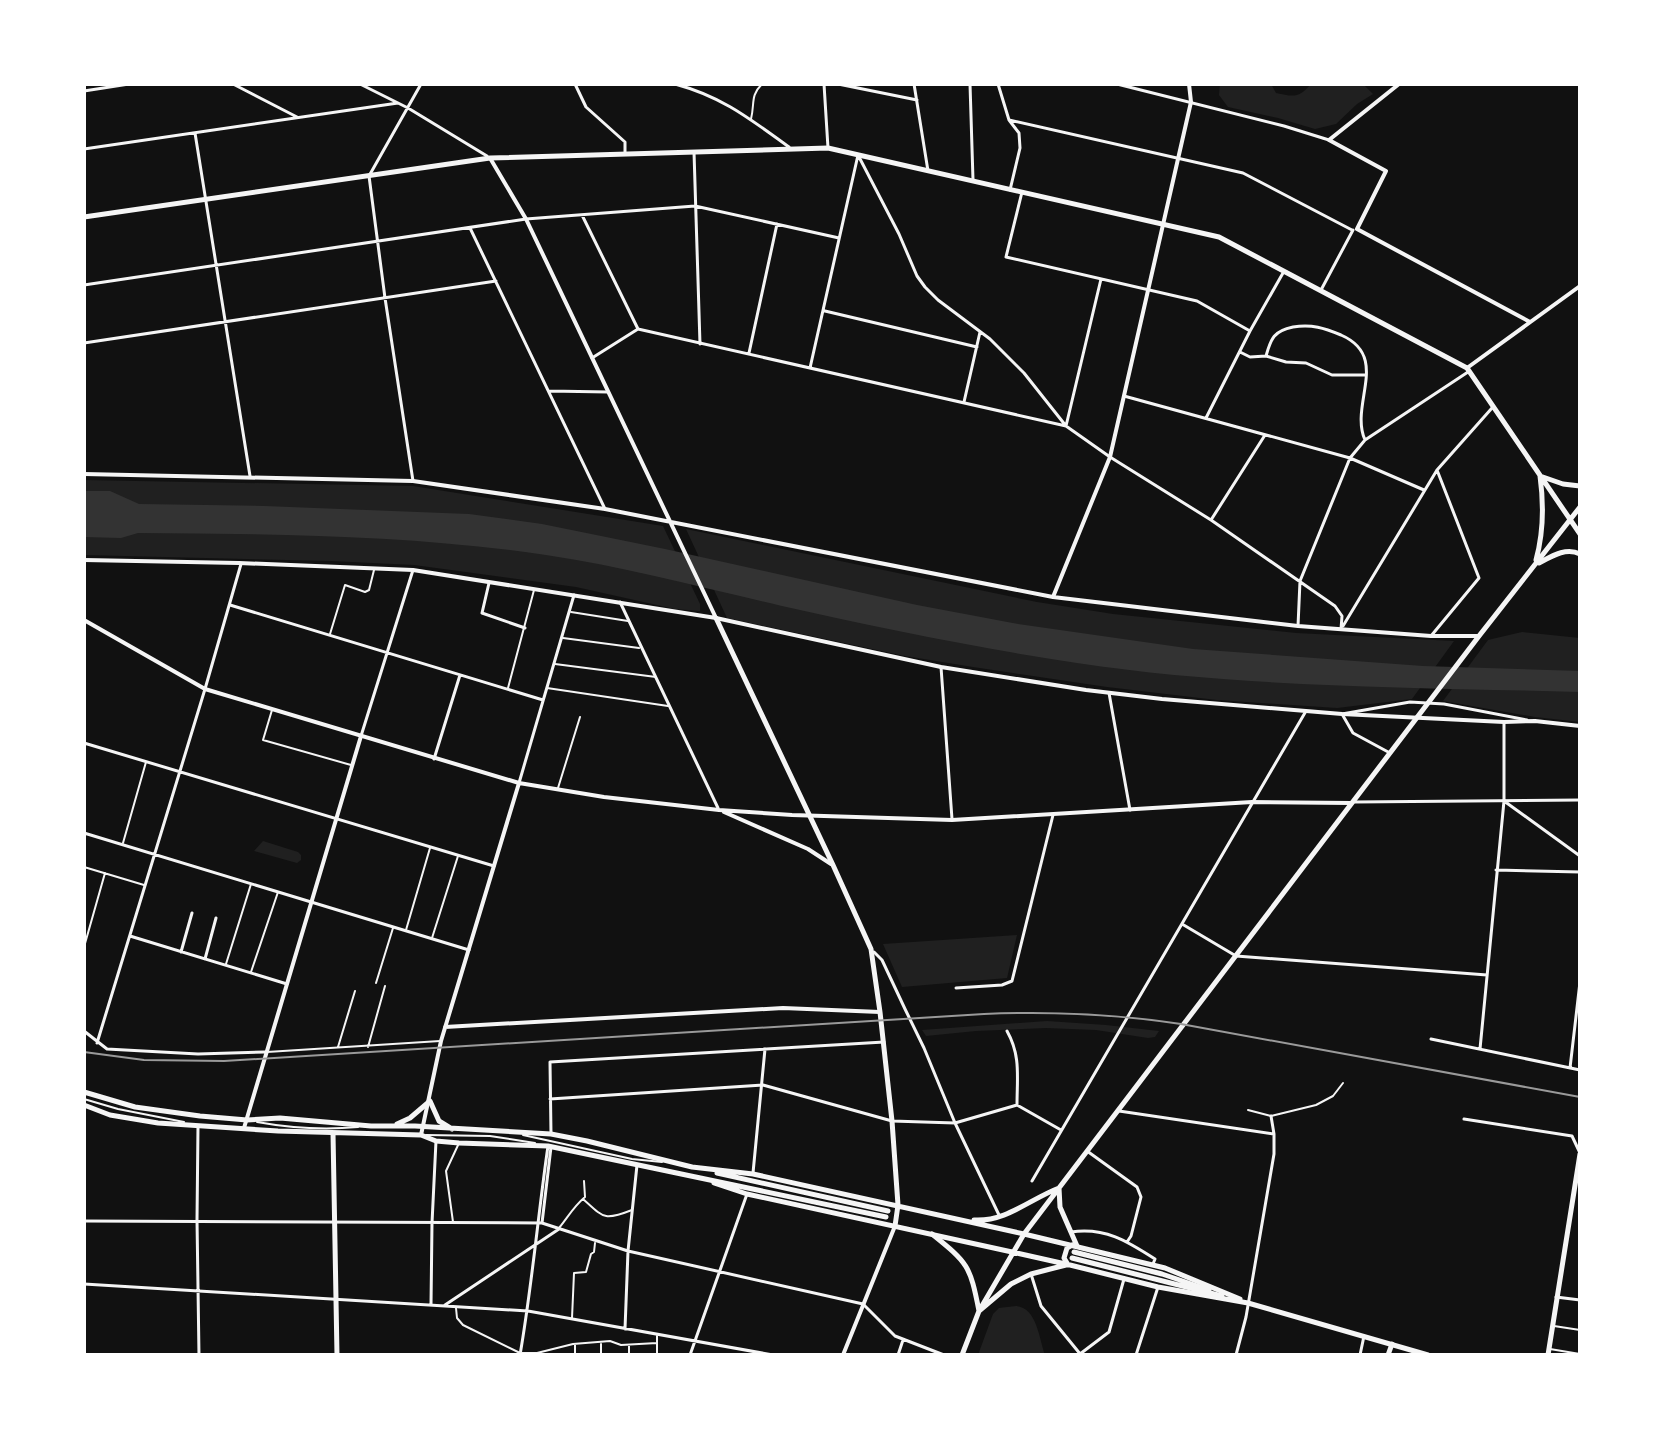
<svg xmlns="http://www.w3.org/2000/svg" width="1664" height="1439" viewBox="0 0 1664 1439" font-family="'Source Sans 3',sans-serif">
  <rect width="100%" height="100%" fill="#111"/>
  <!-- green -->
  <path fill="#202020" d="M 1220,84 L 1271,84 L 1276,93 C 1294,97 1299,98 1311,84 L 1363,84 L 1373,94 L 1357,104 L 1336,124 L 1315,129 L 1278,118 L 1228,107 L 1219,95 Z
    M 84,480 L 413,486 L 663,526 L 700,604 L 700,611 L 675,609 L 576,587 L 414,565 L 331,561 L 84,555 Z
    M 686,529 L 1037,602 L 1113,614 L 1296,633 L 1454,641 L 1412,699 L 1337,708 L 1217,700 L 1107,687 L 973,667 L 905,656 L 727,618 Z
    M 1522,632 L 1580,638 L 1580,722 L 1535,717 L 1443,701 L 1488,640 Z
    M 263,841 L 298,852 L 301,855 L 301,860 L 297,863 L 254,851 Z
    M 1017,935 L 1007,978 L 902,987 L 883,944 Z
    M 1047,1021 L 1106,1025 L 1159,1031 L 1155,1037 L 1148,1038 L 1096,1030 L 1046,1028 L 976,1031 L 926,1036 L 922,1030 Z
    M 1016,1306 C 1037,1308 1039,1338 1045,1355 L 978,1355 L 993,1314 L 999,1308 Z"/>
  <!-- water -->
  <path fill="#333" d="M 84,491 L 110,491 L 139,504 L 264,506 L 469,514 L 542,524 L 665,549 L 917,605 L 1018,624 L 1193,649 L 1423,666 L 1580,671 L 1580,692 C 1412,687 1243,688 1077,663 C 978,648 880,628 782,606 C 704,588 626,567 546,555 C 411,535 274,534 138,533 L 121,538 L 84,537 Z"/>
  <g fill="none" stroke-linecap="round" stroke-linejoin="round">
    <!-- service -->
    <path stroke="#f5f5f5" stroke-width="2" d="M 751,119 C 755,103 750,96 762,84
      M 571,612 L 628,621
      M 330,634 L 345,585 L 365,592 L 369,590 L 374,570
      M 563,638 L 639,648
      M 555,664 L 656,677
      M 508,688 L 534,590
      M 547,688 L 668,706
      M 272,710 L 263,740 L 351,765
      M 558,788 L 580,717
      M 123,843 L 146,762
      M 84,867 L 144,885
      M 406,930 L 430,848
      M 432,938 L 458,856
      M 84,947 L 105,873
      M 226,964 L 251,884
      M 251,972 L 278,892
      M 376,983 L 393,928
      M 338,1047 L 355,991
      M 368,1047 L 385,986
      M 267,1052 L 440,1041
      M 84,1099 L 118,1109 L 184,1122
      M 1248,1110 L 1271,1116 L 1316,1105 L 1333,1096 L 1343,1083
      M 257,1122 C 290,1128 325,1130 358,1127
      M 426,1135 L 490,1136 L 535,1143
      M 523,1135 L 632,1159 L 662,1162
      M 583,1199 C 604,1218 604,1221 632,1210
      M 453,1222 L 446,1171 L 459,1143
      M 559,1228 C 568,1217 574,1206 585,1197 L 584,1181
      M 456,1308 L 457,1318 L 463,1325 L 520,1353 L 537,1353 L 573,1344 L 610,1341 L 621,1345 L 657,1343
      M 572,1318 L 574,1273 L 586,1272 L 591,1254 L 594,1252 L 595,1243
      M 1554,1326 L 1580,1330
      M 601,1344 L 601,1355
      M 1550,1349 L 1580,1354
      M 575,1355 L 575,1344
      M 629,1355 L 629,1345
      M 657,1355 L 657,1336"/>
    <!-- minor -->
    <path stroke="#f5f5f5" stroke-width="3" d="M 233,84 L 297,117
      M 360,84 L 408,108 L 487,156
      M 575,84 L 586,107 L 625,142 L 625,152
      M 675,84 C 723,97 750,119 789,147
      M 824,84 L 828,148
      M 838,84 L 917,100
      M 914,84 L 928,171
      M 970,84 L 973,180
      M 998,84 L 1009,120 L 1019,133 L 1020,148 L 1010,190
      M 1117,84 L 1284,126 L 1329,140
      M 84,91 L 129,84
      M 1009,120 L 1243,173 L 1352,230
      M 195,133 L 250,476
      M 84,149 L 398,103
      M 694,152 L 700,344
      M 858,155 L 899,234 L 917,276 L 925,287 L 938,300 L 990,339 L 1024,373 L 1066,426 L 1110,457 L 1211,520 L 1335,606 L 1342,616 L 1341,629
      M 1022,192 L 1006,257 L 1197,301 L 1250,331
      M 582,215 L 638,329
      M 470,228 L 605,509
      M 84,285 L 526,219 L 695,206 L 839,238
      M 1321,290 L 1353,230
      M 825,311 L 977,347
      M 84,343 L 496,281
      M 1240,352 L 1250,357 L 1266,356 C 1271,338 1274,331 1293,327 C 1312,324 1324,328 1341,335 C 1391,357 1349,404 1365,440
      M 749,353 L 777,224
      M 1266,356 L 1286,362 L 1306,363 L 1332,375 L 1366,375
      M 592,358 L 638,329 L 1066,426 L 1101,279
      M 810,368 L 858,155
      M 549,391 L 608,392
      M 1124,396 L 1350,458 L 1424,490
      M 964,402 L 980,332
      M 1206,418 L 1250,331 L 1283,273
      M 413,481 L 385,298 L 369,176 L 421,84
      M 1211,520 L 1265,435
      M 489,583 L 482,613 L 525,628
      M 620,602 L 718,808
      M 230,605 L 543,700
      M 1298,626 L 1300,581 L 1350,458 L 1365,440 L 1468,372
      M 1343,626 L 1437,470 L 1492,408
      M 1431,636 L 1479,578 L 1437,470
      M 941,667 L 952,819
      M 1109,693 L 1130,810
      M 361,736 L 413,570
      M 84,743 L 494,866
      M 1390,753 L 1353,733 L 1342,714 L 1410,702 L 1444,704 L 1527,720
      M 434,759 L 460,675
      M 519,783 L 574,595
      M 1504,801 L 1580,856
      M 1355,802 L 1580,800
      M 84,833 L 469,950
      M 1496,870 L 1580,872
      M 1182,924 L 1236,956 L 1487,975
      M 130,936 L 287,984
      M 181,952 L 192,913
      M 874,952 L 882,960 L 905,1009 L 924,1048 L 955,1123 L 999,1215
      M 205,959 L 216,918
      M 956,988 L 1002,985 L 1012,981 L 1053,815
      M 84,1031 L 107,1049 L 198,1054 L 265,1052
      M 1007,1031 C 1021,1056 1017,1077 1017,1105
      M 1431,1039 L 1580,1070
      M 97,1043 L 205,689 L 241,564
      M 1480,1049 L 1504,801 L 1504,722
      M 1570,1068 L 1580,982
      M 550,1099 L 763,1085 L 892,1121 L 955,1123 L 1017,1105 L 1061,1130
      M 1119,1111 L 1274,1134
      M 1464,1119 L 1572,1136 L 1580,1153
      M 198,1126 L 197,1220 L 199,1355
      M 551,1134 L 550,1062 L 884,1042
      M 1087,1151 L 1137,1187 L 1141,1197 L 1131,1236 L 1127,1242
      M 753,1173 L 765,1049
      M 1032,1181 L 1306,711
      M 84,1221 L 542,1223 L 628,1251 L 863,1304 L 895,1336 L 944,1355
      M 542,1223 L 551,1147
      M 1071,1232 C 1105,1227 1127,1241 1155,1259 L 1153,1264
      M 1031,1274 L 1041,1306 L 1081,1355
      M 84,1284 L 528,1311 L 773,1355
      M 1556,1297 L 1580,1300
      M 431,1305 L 432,1223 L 436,1141
      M 445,1305 L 559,1229
      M 625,1329 L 628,1251 L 637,1165
      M 1080,1354 L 1109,1332 L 1124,1279
      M 520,1355 C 532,1286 538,1215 548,1146
      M 690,1355 L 747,1194
      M 898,1355 L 903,1340
      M 1136,1355 L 1158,1287
      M 1236,1355 L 1246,1317 L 1274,1154 L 1274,1134 L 1271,1116
      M 1360,1355 L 1364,1336"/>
    <!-- tertiary -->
    <path stroke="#f5f5f5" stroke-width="4" d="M 1399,84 L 1329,140 L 1386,171 L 1357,229 L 1530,322
      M 490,158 L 526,219 L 716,618
      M 1467,368 L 1580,286
      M 84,474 L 413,481 L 605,509 L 1053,597 L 1298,626 L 1431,636 L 1479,636
      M 84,560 L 239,563 L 413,570 L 716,618 L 941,667 L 1086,690 L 1162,699 L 1342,714 L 1504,722 L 1535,721 L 1580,726
      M 1053,597 L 1110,457 L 1191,102 L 1189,84
      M 84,620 L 205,689 L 519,783 L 604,797 L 719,810 L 792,815 L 952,820 L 1252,802 L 1351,803
      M 724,812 L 808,849 L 831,864
      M 445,1027 L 783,1008 L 880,1012
      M 244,1128 L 361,736
      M 421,1135 L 441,1041 L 519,783
      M 843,1355 L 895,1226"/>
    <!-- secondary -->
    <path stroke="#f5f5f5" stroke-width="5" d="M 84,217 L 490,158 L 828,148 L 1219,237 L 1467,368 L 1580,534
      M 1536,560 C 1544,531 1544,505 1540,476 L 1563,484 L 1580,486
      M 1539,563 C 1552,556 1566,547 1580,554
      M 716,618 L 833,865 L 871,949 L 880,1012 L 892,1121 L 898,1205 L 895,1226
      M 84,1092 L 135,1107 L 200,1116 L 247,1120 L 280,1118 L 371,1126 L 415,1126 L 551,1134 L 587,1141 L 692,1167
      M 84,1105 L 110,1115 L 158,1123 L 278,1131 L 421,1135 L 436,1141 L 459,1143 L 548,1146 L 886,1217
      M 397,1124 L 410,1118 L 430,1101 L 439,1121 L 452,1129
      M 333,1133 L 337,1355
      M 692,1167 L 753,1174 L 1024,1234 L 1479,636 L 1580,507
      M 717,1173 L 888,1211
      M 714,1183 L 747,1194 L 1012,1252
      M 974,1220 C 1006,1222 1030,1199 1059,1188 L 1060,1207 L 1077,1246
      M 1074,1252 L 1162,1274 L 1209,1290
      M 1072,1258 L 1222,1296
      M 1388,1355 L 1392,1344
      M 1548,1355 L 1580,1154"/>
    <!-- primary -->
    <path stroke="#f5f5f5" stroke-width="5" d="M 932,1234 C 968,1263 970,1265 979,1311 L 1011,1284 L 1031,1274 L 1066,1265
      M 1012,1252 L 1070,1265 L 1158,1287 L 1248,1303 L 1428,1355
      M 1067,1263 L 1064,1258 L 1067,1248 L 1072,1245
      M 962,1355 L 979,1311 L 1024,1234 L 1165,1268 L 1240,1299"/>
    <!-- rail -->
    <path stroke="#9a9a9a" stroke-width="2" d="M 84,1052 L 144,1060 L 224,1061 L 984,1014 C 1051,1011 1115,1014 1181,1024 L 1580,1097"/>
  </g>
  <!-- border -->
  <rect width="1664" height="1439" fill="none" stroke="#ffffff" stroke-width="172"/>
</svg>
